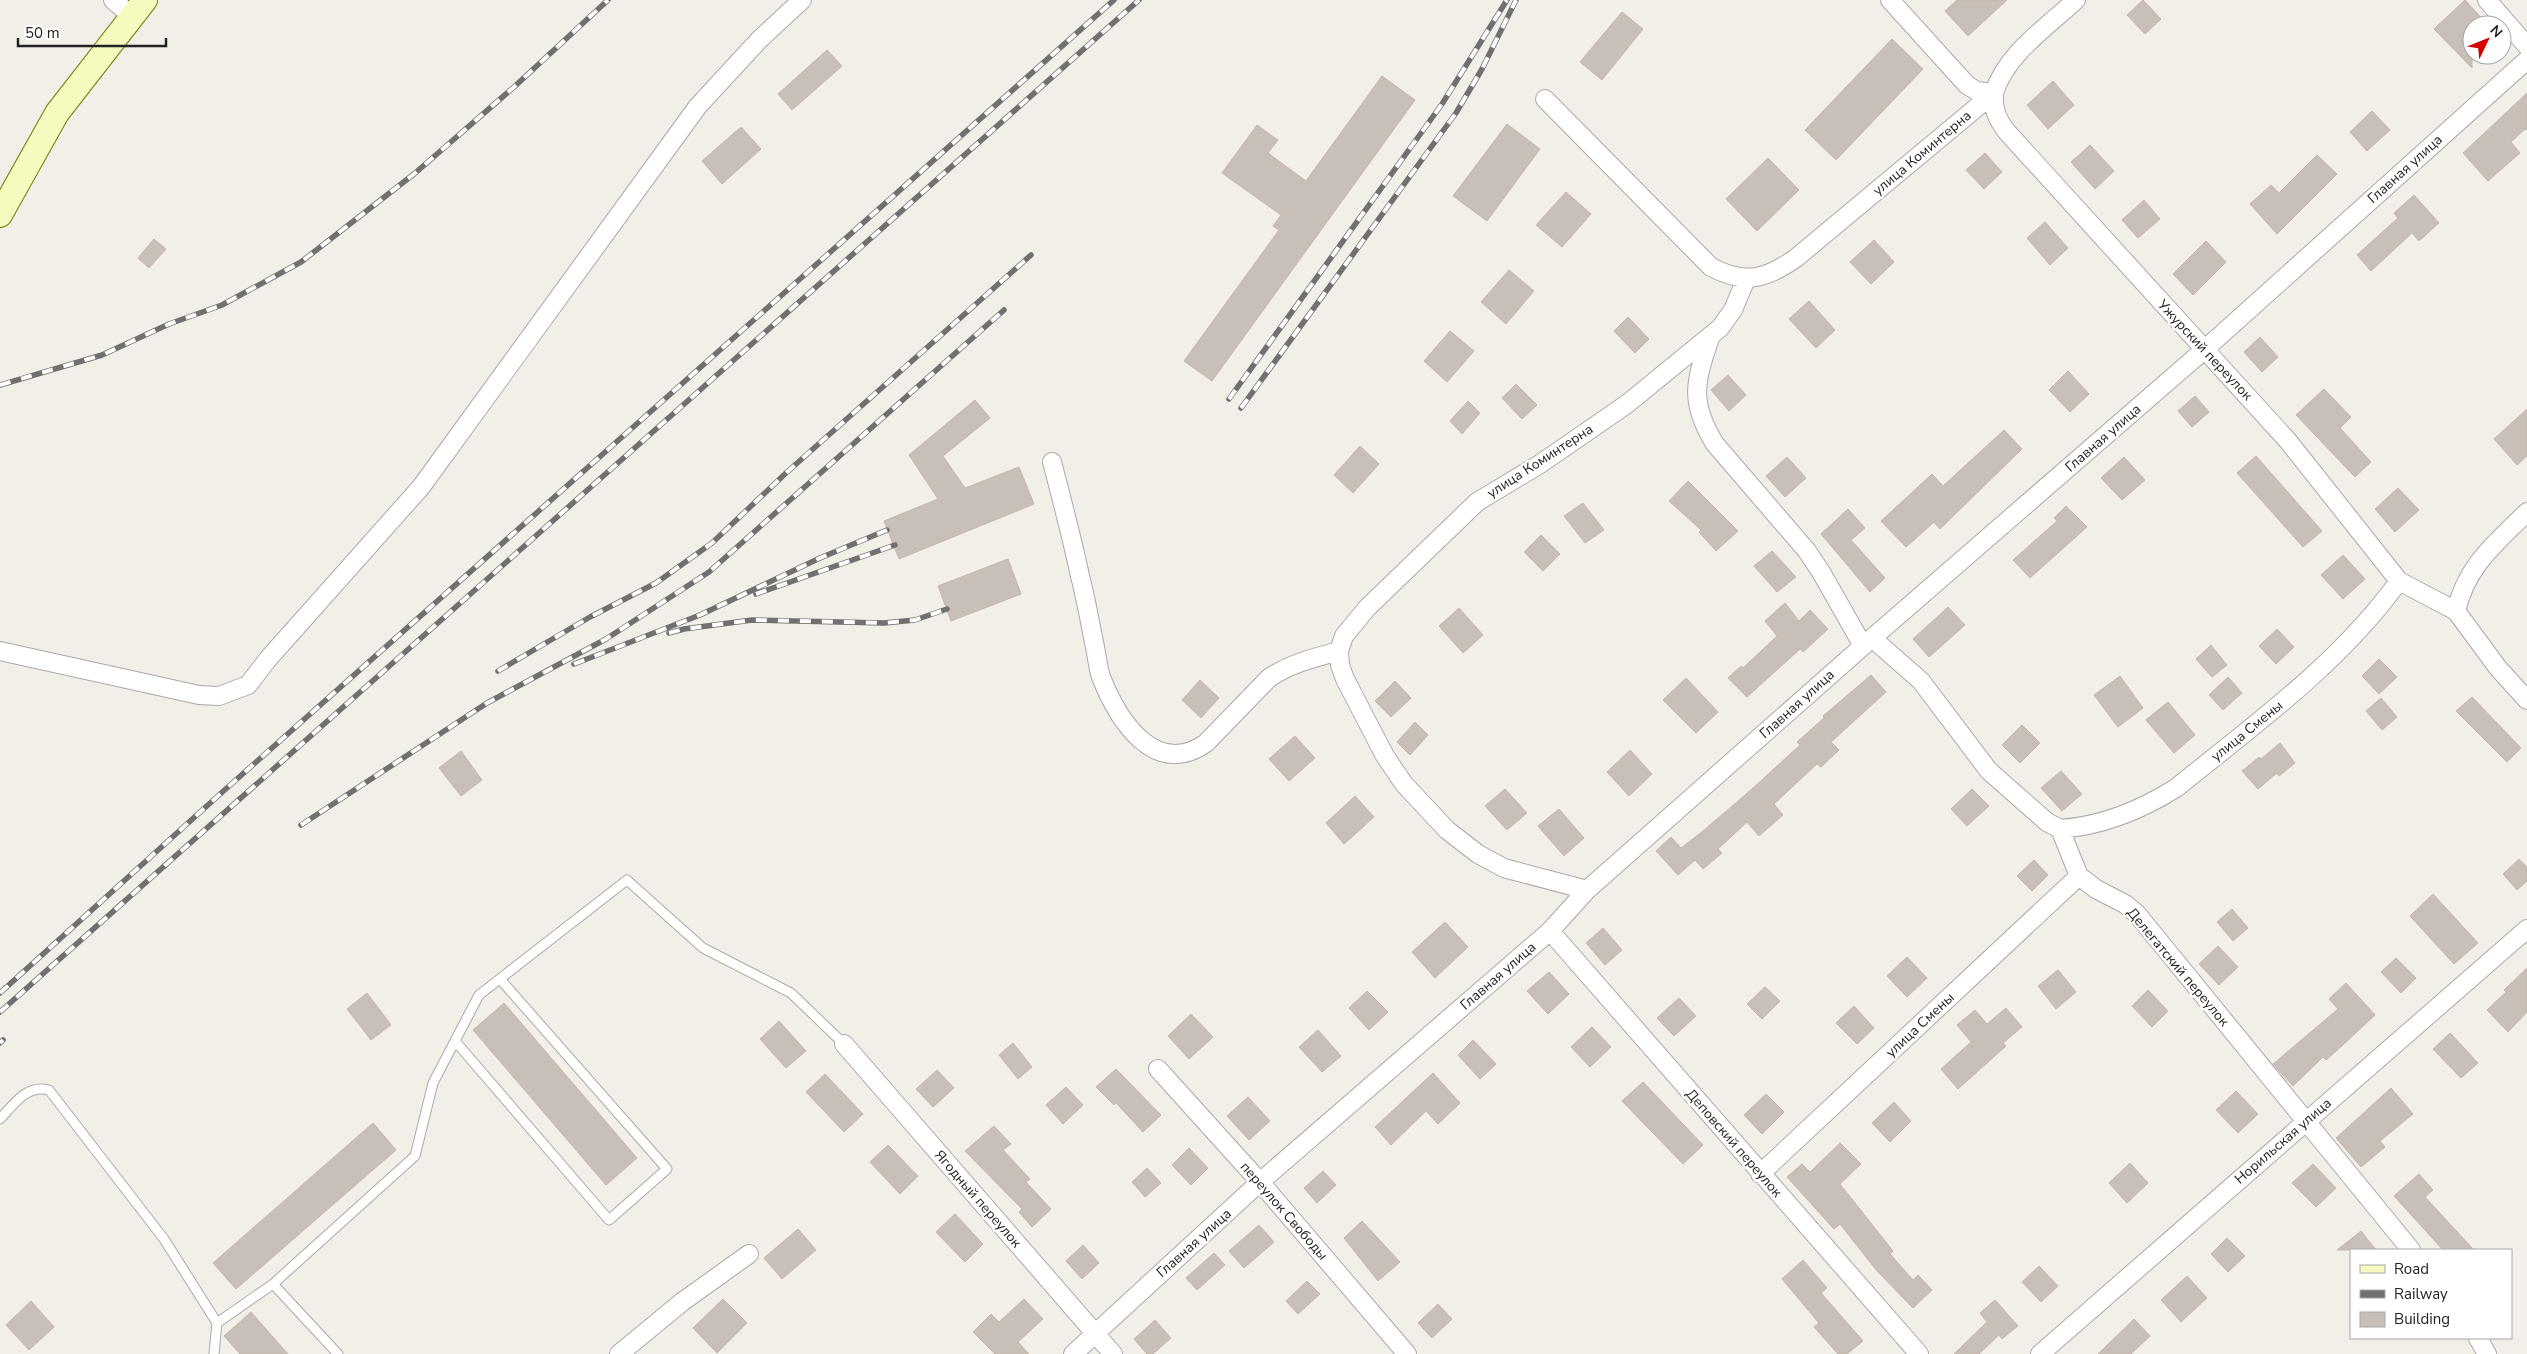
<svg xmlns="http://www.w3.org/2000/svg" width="2527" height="1354" viewBox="0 0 2527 1354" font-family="'Nunito Sans',sans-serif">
  <rect width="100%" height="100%" fill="#f2efe9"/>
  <!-- building -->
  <path fill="#c7bfb8" stroke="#c4b6ab" d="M 1957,0 L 2007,0 L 1968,36 L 1945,11 Z
    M 2143,0 L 2161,19 L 2145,34 L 2127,15 Z
    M 2465,0 L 2488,25 L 2472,25 L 2472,68 L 2434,29 Z
    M 1622,12 L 1643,29 L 1602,80 L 1580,62 Z
    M 1892,39 L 1923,69 L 1836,160 L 1805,130 Z
    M 827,50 L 842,66 L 792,110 L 778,94 Z
    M 1382,76 L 1415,100 L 1212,381 L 1184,361 L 1279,230 L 1273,226 L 1281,215 L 1222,173 L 1257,125 L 1278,140 L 1268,153 L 1306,181 Z
    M 2053,81 L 2074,105 L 2048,129 L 2027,105 Z
    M 2527,93 L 2527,130 L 2525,129 L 2511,142 L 2520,153 L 2488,181 L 2463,153 Z
    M 2372,111 L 2390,130 L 2367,151 L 2350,132 Z
    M 1507,124 L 1540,149 L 1487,221 L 1453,196 Z
    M 741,127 L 761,149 L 722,184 L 702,161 Z
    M 2090,145 L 2114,171 L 2095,189 L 2071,162 Z
    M 1985,153 L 2002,172 L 1984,189 L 1966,170 Z
    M 2317,155 L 2337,174 L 2277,234 L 2250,204 L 2271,185 L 2279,193 Z
    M 1768,158 L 1799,190 L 1757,231 L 1726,199 Z
    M 1566,192 L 1591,214 L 1562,247 L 1536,225 Z
    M 2414,195 L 2439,223 L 2419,241 L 2412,233 L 2371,271 L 2357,255 L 2398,218 L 2394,213 Z
    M 2144,200 L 2160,219 L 2138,238 L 2122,220 Z
    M 2045,222 L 2068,248 L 2050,265 L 2027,238 Z
    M 154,239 L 166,249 L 149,268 L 138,258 Z
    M 1874,240 L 1894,262 L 1871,284 L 1850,262 Z
    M 2206,241 L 2226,262 L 2193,295 L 2173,274 Z
    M 1509,270 L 1534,291 L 1506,324 L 1481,302 Z
    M 1809,301 L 1835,330 L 1816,348 L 1789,319 Z
    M 1628,317 L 1649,339 L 1635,353 L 1614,331 Z
    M 1450,331 L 1474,351 L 1447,382 L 1424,361 Z
    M 2260,337 L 2278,357 L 2262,372 L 2244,352 Z
    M 2068,371 L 2089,394 L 2070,412 L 2049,390 Z
    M 1728,375 L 1746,395 L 1729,411 L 1711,390 Z
    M 1516,384 L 1537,405 L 1522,419 L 1502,398 Z
    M 2324,389 L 2351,417 L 2340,428 L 2371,462 L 2355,477 L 2296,415 Z
    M 2195,396 L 2209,412 L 2192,427 L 2178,411 Z
    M 975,400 L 990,418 L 943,456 L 965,488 L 1019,467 L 1034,504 L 899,559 L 884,521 L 938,499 L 909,455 Z
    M 1468,401 L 1480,413 L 1462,434 L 1450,421 Z
    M 2527,409 L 2527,456 L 2517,465 L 2494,439 Z
    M 2004,430 L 2022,449 L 1940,529 L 1934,522 L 1906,547 L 1881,521 L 1932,474 L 1943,486 Z
    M 1360,446 L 1379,464 L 1353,493 L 1334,475 Z
    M 2256,456 L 2322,531 L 2303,547 L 2237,473 Z
    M 1787,457 L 1806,478 L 1785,497 L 1766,476 Z
    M 2124,457 L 2145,480 L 2122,500 L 2101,478 Z
    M 1688,481 L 1738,531 L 1716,551 L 1699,532 L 1701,530 L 1669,501 Z
    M 2398,488 L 2419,510 L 2395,532 L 2375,509 Z
    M 1583,503 L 1604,530 L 1585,543 L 1564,516 Z
    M 2066,506 L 2087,527 L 2030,578 L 2013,560 L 2057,521 L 2054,518 Z
    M 1848,509 L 1865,528 L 1851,540 L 1885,578 L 1870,592 L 1821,534 Z
    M 1541,535 L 1560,554 L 1543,571 L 1524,552 Z
    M 1772,551 L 1796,577 L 1777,592 L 1754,566 Z
    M 2343,555 L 2365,579 L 2343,599 L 2321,575 Z
    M 1008,559 L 1021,594 L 951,621 L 938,586 Z
    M 1785,603 L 1799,621 L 1810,610 L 1828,629 L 1803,652 L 1800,649 L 1747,697 L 1728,678 L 1741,666 L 1743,668 L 1777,636 L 1765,621 Z
    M 1948,607 L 1965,625 L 1929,657 L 1913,639 Z
    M 1459,608 L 1483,635 L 1463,653 L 1439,626 Z
    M 2277,629 L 2294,647 L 2276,664 L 2259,646 Z
    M 2211,645 L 2227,665 L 2212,677 L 2196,659 Z
    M 2379,659 L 2397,677 L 2379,694 L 2362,676 Z
    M 1871,675 L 1886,692 L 1831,742 L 1839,750 L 1821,767 L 1817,764 L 1774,804 L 1783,815 L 1759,836 L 1747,822 L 1718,849 L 1722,853 L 1703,869 L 1695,860 L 1678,875 L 1656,851 L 1671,837 L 1681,848 L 1703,831 L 1752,789 L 1800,745 L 1797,742 L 1824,718 L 1823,716 Z
    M 2120,676 L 2143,708 L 2118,727 L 2094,695 Z
    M 2228,677 L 2242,693 L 2223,710 L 2209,695 Z
    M 1686,678 L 1718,712 L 1696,733 L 1663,700 Z
    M 1200,680 L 1219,698 L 1201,718 L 1182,700 Z
    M 1395,681 L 1411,698 L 1391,717 L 1375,701 Z
    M 2472,697 L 2521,748 L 2507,762 L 2456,711 Z
    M 2381,698 L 2397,717 L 2382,730 L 2366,711 Z
    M 2168,702 L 2195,735 L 2174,753 L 2146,720 Z
    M 1415,722 L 1428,735 L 1410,755 L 1397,742 Z
    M 2022,725 L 2040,743 L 2020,763 L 2002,745 Z
    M 1295,736 L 1315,758 L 1289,781 L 1269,759 Z
    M 2280,743 L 2295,763 L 2279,776 L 2277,773 L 2258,789 L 2242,771 L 2259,757 L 2261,759 Z
    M 1630,750 L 1652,774 L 1629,796 L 1607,772 Z
    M 461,751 L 482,780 L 461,796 L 439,768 Z
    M 2061,771 L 2082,794 L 2062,811 L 2041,788 Z
    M 1505,789 L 1527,813 L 1507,830 L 1485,806 Z
    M 1972,789 L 1989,806 L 1967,826 L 1951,809 Z
    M 1355,796 L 1374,817 L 1344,844 L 1326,823 Z
    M 1559,809 L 1584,838 L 1564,856 L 1538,826 Z
    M 2519,859 L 2527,867 L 2527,881 L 2517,890 L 2503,874 Z
    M 2034,860 L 2048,875 L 2032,891 L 2017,876 Z
    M 2433,894 L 2478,943 L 2454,964 L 2410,916 Z
    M 2232,909 L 2248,928 L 2233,941 L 2217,922 Z
    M 1445,922 L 1468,947 L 1435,978 L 1412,952 Z
    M 1603,928 L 1622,950 L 1605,965 L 1586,943 Z
    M 2218,946 L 2238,967 L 2219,985 L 2199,964 Z
    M 1907,957 L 1927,978 L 1907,997 L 1887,976 Z
    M 2396,958 L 2416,978 L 2401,993 L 2381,972 Z
    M 2527,968 L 2527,1012 L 2508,1032 L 2487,1010 L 2506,992 L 2504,990 Z
    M 2058,970 L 2076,992 L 2056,1009 L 2038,986 Z
    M 1549,972 L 1569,994 L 1548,1014 L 1527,991 Z
    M 2346,983 L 2375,1015 L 2344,1044 L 2326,1060 L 2323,1057 L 2293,1086 L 2273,1064 L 2338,1009 L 2329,999 Z
    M 1765,987 L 1780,1001 L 1762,1019 L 1747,1004 Z
    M 2148,990 L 2168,1011 L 2152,1027 L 2132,1006 Z
    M 1367,991 L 1388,1012 L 1369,1030 L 1349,1008 Z
    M 367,993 L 391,1025 L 371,1040 L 347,1009 Z
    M 1679,998 L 1696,1016 L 1674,1036 L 1657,1018 Z
    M 504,1003 L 637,1158 L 606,1185 L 473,1030 Z
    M 1854,1006 L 1874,1028 L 1857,1044 L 1836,1023 Z
    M 2006,1008 L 2022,1027 L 2003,1043 L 2006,1046 L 1958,1089 L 1941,1069 L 1971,1042 L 1957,1025 L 1975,1010 L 1987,1024 Z
    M 1191,1014 L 1213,1037 L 1189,1059 L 1168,1036 Z
    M 779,1021 L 806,1051 L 786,1068 L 760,1039 Z
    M 1592,1027 L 1611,1047 L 1590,1067 L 1571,1047 Z
    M 1318,1030 L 1341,1056 L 1322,1072 L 1299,1047 Z
    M 2450,1033 L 2478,1063 L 2461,1078 L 2433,1049 Z
    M 1473,1040 L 1496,1064 L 1480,1079 L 1458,1055 Z
    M 1013,1043 L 1032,1067 L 1018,1079 L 999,1055 Z
    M 1116,1069 L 1161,1115 L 1143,1132 L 1116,1103 L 1114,1105 L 1096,1087 Z
    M 937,1070 L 954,1088 L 933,1107 L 916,1089 Z
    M 1433,1073 L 1460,1103 L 1438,1124 L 1426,1111 L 1391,1145 L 1375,1127 Z
    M 825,1074 L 863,1114 L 844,1132 L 806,1092 Z
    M 1643,1082 L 1703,1145 L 1683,1164 L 1622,1101 Z
    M 1066,1087 L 1083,1105 L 1063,1124 L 1046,1105 Z
    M 2391,1088 L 2413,1114 L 2380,1141 L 2385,1147 L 2361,1167 L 2336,1138 Z
    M 2236,1091 L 2258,1114 L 2238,1133 L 2216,1110 Z
    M 1766,1094 L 1784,1112 L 1762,1134 L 1744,1115 Z
    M 1248,1097 L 1270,1121 L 1249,1140 L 1227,1116 Z
    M 1894,1102 L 1911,1121 L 1890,1142 L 1872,1123 Z
    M 373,1123 L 396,1150 L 236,1289 L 213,1263 Z
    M 994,1126 L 1011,1144 L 1003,1150 L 1030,1179 L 1026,1182 L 1051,1209 L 1032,1227 L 1019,1212 L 1022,1209 L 965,1151 Z
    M 1840,1143 L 1861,1164 L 1840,1184 L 1893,1251 L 1890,1254 L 1913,1280 L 1918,1275 L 1932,1290 L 1913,1308 L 1877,1271 L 1840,1224 L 1834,1229 L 1787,1177 L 1802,1164 L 1810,1172 Z
    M 888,1145 L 918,1176 L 900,1194 L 870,1162 Z
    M 1189,1148 L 1208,1168 L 1191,1185 L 1172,1165 Z
    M 2130,1163 L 2148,1183 L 2127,1203 L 2109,1183 Z
    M 2313,1164 L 2336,1188 L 2316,1207 L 2292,1183 Z
    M 1147,1168 L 1161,1183 L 1145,1197 L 1132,1182 Z
    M 1323,1171 L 1336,1185 L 1317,1203 L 1304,1188 Z
    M 2419,1174 L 2433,1190 L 2425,1197 L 2474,1250 L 2443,1250 L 2394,1196 Z
    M 955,1214 L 983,1244 L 965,1262 L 936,1232 Z
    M 1362,1221 L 1400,1262 L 1378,1281 L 1344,1238 Z
    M 1259,1225 L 1274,1242 L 1244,1268 L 1229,1251 Z
    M 798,1229 L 816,1250 L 782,1279 L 764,1258 Z
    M 2361,1231 L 2376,1250 L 2337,1250 Z
    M 2227,1238 L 2245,1256 L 2228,1272 L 2211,1254 Z
    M 1083,1245 L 1099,1263 L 1082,1279 L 1066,1261 Z
    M 1214,1253 L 1225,1265 L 1197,1290 L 1186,1278 Z
    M 1803,1260 L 1827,1288 L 1821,1293 L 1863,1341 L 1847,1354 L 1838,1354 L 1814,1327 L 1819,1323 L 1782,1279 Z
    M 2039,1266 L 2058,1286 L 2041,1302 L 2022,1282 Z
    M 2187,1276 L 2207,1298 L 2181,1322 L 2161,1300 Z
    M 1307,1281 L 1320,1294 L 1298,1314 L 1286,1301 Z
    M 723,1299 L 747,1323 L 717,1353 L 693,1328 Z
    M 1024,1299 L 1043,1319 L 1018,1342 L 1029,1354 L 995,1354 L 973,1332 L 991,1314 L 999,1322 Z
    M 1995,1300 L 2018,1326 L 2002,1339 L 1999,1335 L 1979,1354 L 1954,1354 L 1987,1322 L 1980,1313 Z
    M 31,1301 L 54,1327 L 29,1350 L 6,1325 Z
    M 1438,1304 L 1452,1319 L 1432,1338 L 1418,1323 Z
    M 251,1312 L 288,1354 L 240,1354 L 224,1336 Z
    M 2134,1319 L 2150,1336 L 2131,1354 L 2098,1354 Z
    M 1155,1320 L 1171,1338 L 1153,1354 L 1147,1354 L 1134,1339 Z"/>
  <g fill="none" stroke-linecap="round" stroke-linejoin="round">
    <!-- service casing -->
    <g stroke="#a9a9a9" stroke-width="11">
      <path id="service" d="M 455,1041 L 609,1220 L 667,1169 L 500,979
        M 0,1119 C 14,1104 27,1084 49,1090 L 164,1239 L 217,1323 L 214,1354
        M 273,1284 L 338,1354
        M 217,1323 L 273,1284 L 415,1156 L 433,1083 L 479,995 L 627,880 L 703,948 L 791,993 L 844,1044"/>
    </g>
    <!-- minor casing -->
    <g stroke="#a9a9a9" stroke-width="20">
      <path id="minor" d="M 113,0 L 132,16
        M 1890,0 L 1967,85 L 1977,91 L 1994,93 C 1993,110 1997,119 2007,132 L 2288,441 L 2399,581 L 2456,611 L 2498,668 L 2527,700
        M 2487,0 L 2527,46
        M 1545,99 L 1711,267 C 1745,285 1766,279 1796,258 L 1994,93 C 2006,54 2047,27 2076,0
        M 1710,338 C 1695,382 1689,402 1715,444 L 1807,551 L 1821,572 L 1863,646
        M 1052,462 C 1062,500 1072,538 1080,576 C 1086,599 1090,623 1095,647 C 1097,657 1098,668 1101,677 C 1118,720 1155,779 1206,743 L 1269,678 C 1291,663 1314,658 1339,651
        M 2456,611 C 2467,565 2495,544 2527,512
        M 1872,638 L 1921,681 L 1989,771 L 2047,822 L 2060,829 L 2079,876 L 2096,889 L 2125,904 L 2137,914 L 2411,1250
        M 0,651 L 199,695 L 219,696 L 248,685 L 268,659 L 421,487 L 698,106 L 759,40 L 802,0
        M 2060,829 C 2101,826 2141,810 2176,788 C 2255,724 2339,664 2399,581
        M 1587,890 L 1504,868 L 1478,854 L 1447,830 L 1404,784 L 1385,756 L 1345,679 L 1340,665 L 1339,651 L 1344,636 L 1367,608 L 1477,502 L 1540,464 L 1627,404 L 1720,328 L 1733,310 L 1746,279
        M 1550,931 L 1919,1354
        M 844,1044 L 1113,1354
        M 1158,1069 L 1260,1182 L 1407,1354
        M 1760,1174 L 2079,876
        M 2478,1338 L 2487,1354
        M 619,1354 L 682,1302 L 749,1254
        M 1073,1354 L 1260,1182 L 1550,931 L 1587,890 L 1863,646 L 2204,350 L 2527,60
        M 2040,1354 L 2527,929"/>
    </g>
    <!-- secondary casing -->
    <g stroke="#707d05" stroke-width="26">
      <path id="secondary" d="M 0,215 L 57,113 L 145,0"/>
    </g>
    <!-- service -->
    <use href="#service" stroke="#fff" stroke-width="9"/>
    <!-- minor -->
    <use href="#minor" stroke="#fff" stroke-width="18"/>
    <!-- secondary -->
    <use href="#secondary" stroke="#f7fabf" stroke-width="24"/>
    <!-- rail casing -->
    <g stroke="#707070" stroke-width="5.5">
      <path id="rail" d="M 0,385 L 102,355 L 169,324 L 222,305 L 301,262 L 414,174 L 514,87 L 608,0
        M 1229,399 L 1442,104 L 1507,0
        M 1241,408 L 1456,113 L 1482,69 L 1516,0
        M 756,594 L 895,545
        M 669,633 L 684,629 L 752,620 L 884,623 L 915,620 L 947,609
        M 574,664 L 700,615 L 820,558 L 887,530
        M 498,671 L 590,617 L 656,583 L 712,543 L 786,473 L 1031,255
        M 301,825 L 487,703 L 606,639 L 709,572 L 1004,310
        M 0,993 L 219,795 L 1114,0
        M 0,1012 L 1139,0
        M 0,1043 L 3,1040"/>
    </g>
    <!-- rail -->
    <use href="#rail" stroke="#fff" stroke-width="4" stroke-dasharray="11" stroke-linecap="butt"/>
  </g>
  <g text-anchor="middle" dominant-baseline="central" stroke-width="4.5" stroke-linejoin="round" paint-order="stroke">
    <!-- street labels -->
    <g font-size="14" fill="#222" stroke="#fff">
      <text transform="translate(1922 153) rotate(-40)">улица Коминтерна</text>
      <text transform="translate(2405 169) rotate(-42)">Главная улица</text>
      <text transform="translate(2205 350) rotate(47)">Ужурский переулок</text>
      <text transform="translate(2103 438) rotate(-41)">Главная улица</text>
      <text transform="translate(1540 461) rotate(-33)">улица Коминтерна</text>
      <text transform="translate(1797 704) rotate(-42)">Главная улица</text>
      <text transform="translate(2247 731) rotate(-39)">улица Смены</text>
      <text transform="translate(2178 967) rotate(50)">Делегатский переулок</text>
      <text transform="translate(1498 976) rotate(-41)">Главная улица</text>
      <text transform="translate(1920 1025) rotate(-43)">улица Смены</text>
      <text transform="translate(2283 1141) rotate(-41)">Норильская улица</text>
      <text transform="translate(1734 1143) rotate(49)">Деповский переулок</text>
      <text transform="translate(978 1199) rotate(49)">Ягодный переулок</text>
      <text transform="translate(1284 1211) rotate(49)">переулок Свободы</text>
      <text transform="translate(1194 1243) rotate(-42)">Главная улица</text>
    </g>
  </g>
  <!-- legend -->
  <rect x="2350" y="1249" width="162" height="90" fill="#ffffff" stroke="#a7a7a7"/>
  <rect x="2360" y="1265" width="25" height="8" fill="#f7fabf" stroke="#a7a7a7"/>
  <text x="2394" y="1274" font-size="15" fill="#222222">Road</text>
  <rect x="2360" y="1290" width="25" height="8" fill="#707070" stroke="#a7a7a7"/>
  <text x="2394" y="1299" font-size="15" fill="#222222">Railway</text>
  <rect x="2360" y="1312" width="25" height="15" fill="#c7bfb8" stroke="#a7a7a7"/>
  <text x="2394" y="1324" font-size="15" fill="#222222">Building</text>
  <!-- north arrow -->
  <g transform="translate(2487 40) rotate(47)"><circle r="24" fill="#ffffff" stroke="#a7a7a7"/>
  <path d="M0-4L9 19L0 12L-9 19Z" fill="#d40000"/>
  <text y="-8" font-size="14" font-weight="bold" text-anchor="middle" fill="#222222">N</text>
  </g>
  <!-- scale -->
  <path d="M18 38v8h148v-8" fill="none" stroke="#222222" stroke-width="2.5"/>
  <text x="25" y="38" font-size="15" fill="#222222" stroke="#ffffff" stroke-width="4" paint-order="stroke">50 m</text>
</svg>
